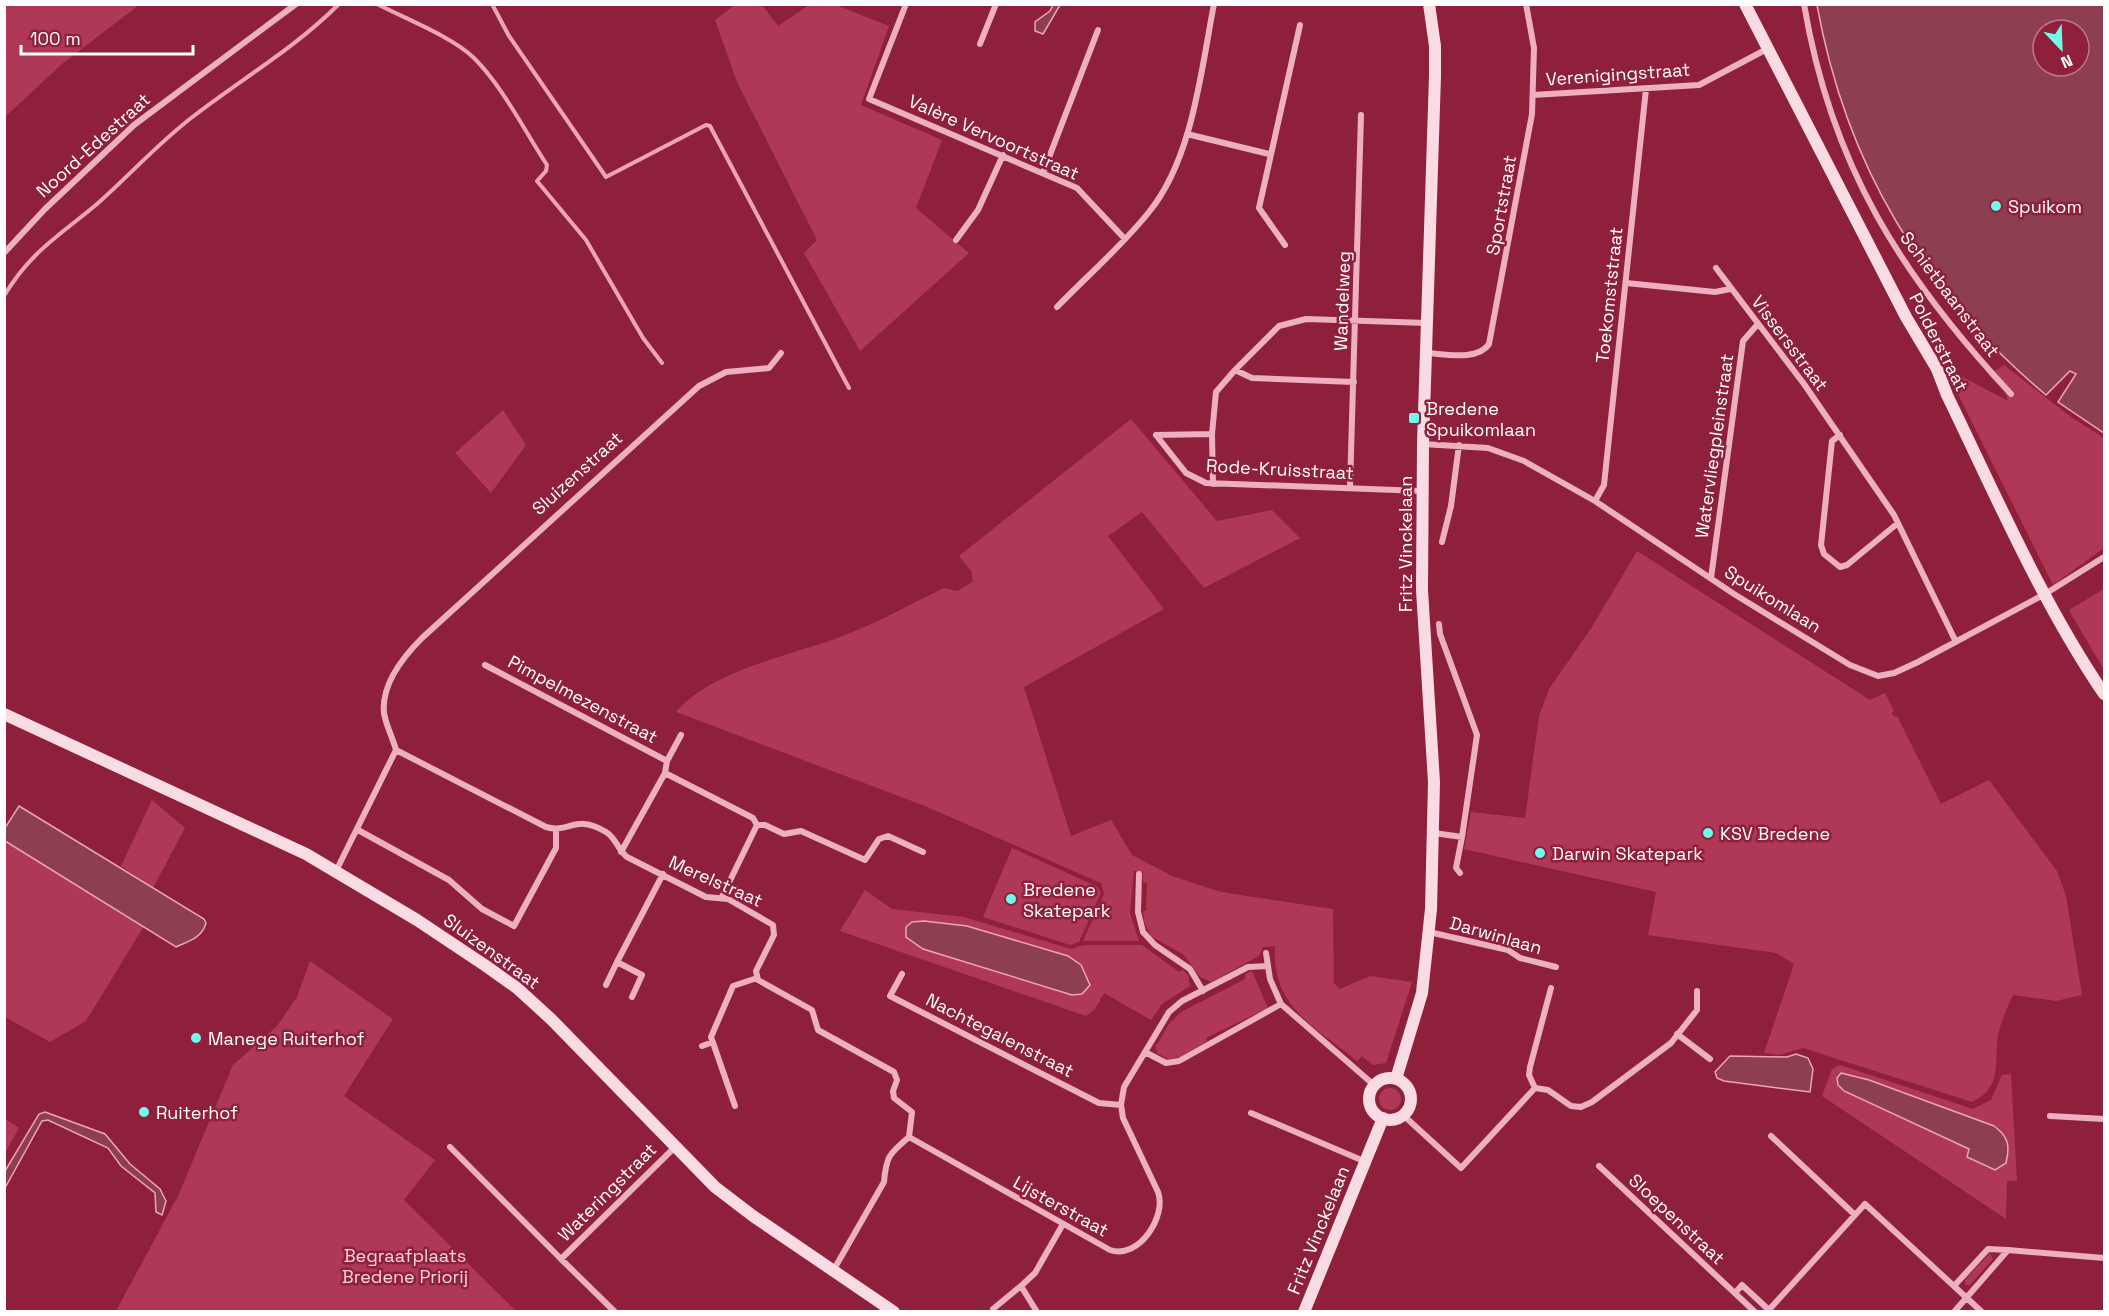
<svg xmlns="http://www.w3.org/2000/svg" width="2109" height="1316" viewBox="0 0 2109 1316" font-family="'Space Grotesk',sans-serif">
  <rect width="100%" height="100%" fill="#8f203b"/>
  <!-- green -->
  <path fill="#ae3856" fill-rule="evenodd" d="M 5,4 L 139,4 L 139,5 L 62,64 L 5,117 Z
    M 833,4 L 889,26 L 861,105 L 942,140 L 916,208 L 969,253 L 860,351 L 804,253 L 817,240 L 737,82 L 715,20 L 735,5 L 762,5 L 778,26 L 809,5 Z
    M 2004,365 L 2071,417 L 2104,438 L 2104,548 L 2053,585 L 1951,380 L 1959,375 L 2008,401 L 2005,392 L 1989,375 Z
    M 503,410 L 526,445 L 491,493 L 455,453 Z
    M 1131,419 L 1217,521 L 1272,510 L 1300,538 L 1204,588 L 1142,512 L 1108,536 L 1164,609 L 1024,687 L 1071,836 L 1111,820 L 1132,855 L 1172,876 L 1221,892 L 1333,909 L 1334,983 L 1340,989 L 1370,976 L 1412,982 L 1386,1063 L 1373,1065 L 1362,1056 L 1357,1061 C 1316,1027 1271,1007 1275,946 L 1263,947 L 1259,956 L 1211,982 L 1200,977 L 1184,955 L 1151,936 L 1144,922 L 1143,911 L 1146,911 L 1147,883 L 1143,882 L 1143,872 L 1134,871 L 1130,913 L 1139,941 L 1083,941 L 1104,894 L 1101,883 L 925,806 L 676,712 C 712,670 789,656 840,637 C 876,624 910,604 944,588 L 958,591 L 973,581 L 971,571 L 959,556 Z
    M 1637,551 L 1870,700 L 1885,693 L 1894,711 L 1892,713 L 1894,717 L 1897,716 L 1941,804 L 1989,780 L 2057,871 L 2066,896 L 2082,995 L 2056,1001 L 2013,995 C 2008,1006 2002,1019 1999,1031 C 1992,1058 2006,1086 1972,1102 L 1803,1048 L 1779,1055 L 1764,1053 L 1794,964 L 1776,953 L 1648,935 L 1656,892 L 1464,849 L 1471,812 L 1525,818 L 1539,716 L 1549,689 L 1592,627 Z
    M 2104,589 L 2104,670 L 2069,610 Z
    M 152,800 L 185,828 L 153,888 L 121,866 Z
    M 4,841 L 144,926 L 86,1021 L 50,1042 L 5,1017 Z
    M 1012,848 L 1098,887 L 1101,893 L 1079,942 L 1070,945 L 983,917 Z
    M 865,890 L 892,909 L 964,917 L 1071,949 L 1084,945 L 1142,945 L 1179,972 L 1183,970 L 1188,975 L 1190,986 L 1162,1004 L 1151,1020 L 1104,993 L 1095,1009 L 1086,1016 L 840,931 Z
    M 310,961 L 393,1019 L 344,1096 L 435,1160 L 404,1200 L 516,1311 L 116,1311 L 178,1196 L 233,1065 L 277,1026 L 297,997 Z
    M 1252,971 L 1268,1008 L 1206,1038 L 1207,1041 L 1180,1057 L 1168,1059 L 1157,1053 L 1155,1044 L 1157,1045 L 1169,1024 L 1181,1012 L 1245,979 L 1245,974 Z
    M 1840,1065 L 1973,1109 L 1991,1100 L 2002,1075 L 2011,1074 L 2017,1181 L 2007,1181 L 2006,1219 L 1822,1096 L 1832,1069 ZM 1869,1080 L 1956,1112 L 2008,1141 L 2006,1163 L 1988,1168 L 1967,1157 L 1970,1149 L 1844,1091 Z
    M1379 1099a11 11 0 1 1 22 0a11 11 0 1 1-22 0Z
    M 5,1119 L 19,1128 L 5,1153 Z
    M 1990,1253 L 1993,1259 L 1970,1285 L 1965,1285 L 1965,1280 Z"/>
  <!-- water -->
  <path fill="#8e3e51" stroke="#eea4b8" stroke-width="1.5" fill-rule="evenodd" d="M 1053,5 L 1060,5 L 1043,34 L 1035,31 L 1035,22 L 1050,11 Z
    M 1817,5 L 2104,5 L 2104,433 L 2058,402 L 2076,374 L 2070,371 L 2046,395 C 1922,291 1846,165 1817,5 ZM 2043,30 L 2079,30 L 2079,66 L 2043,66 Z
    M 19,806 L 204,919 L 206,923 C 202,938 189,941 176,947 L 5,841 L 5,828 Z
    M 924,921 L 967,926 L 1068,956 L 1081,965 L 1090,985 L 1082,994 L 1072,995 L 923,949 L 906,937 L 906,927 L 912,922 Z
    M 1796,1054 L 1808,1058 L 1813,1069 L 1810,1092 L 1724,1081 L 1717,1078 L 1715,1072 L 1730,1056 L 1787,1057 Z
    M 1841,1073 L 1869,1080 L 1994,1126 C 2009,1137 2010,1146 2006,1163 L 1995,1170 L 1967,1157 L 1969,1149 L 1844,1091 L 1838,1085 L 1837,1078 Z
    M 45,1112 L 105,1134 L 130,1164 L 160,1189 L 166,1201 L 162,1215 L 156,1212 L 155,1193 L 121,1166 L 108,1148 L 48,1120 L 42,1121 L 5,1188 L 5,1171 L 39,1114 Z"/>
  <g fill="none" stroke-linecap="round" stroke-linejoin="round">
    <!-- stream -->
    <path stroke="#eea4b8" stroke-width="4" d="M 377,4 C 404,18 453,37 474,58 C 503,87 524,130 547,165 L 546,171 L 537,181 L 586,240 L 643,338 L 662,363
      M 492,4 L 509,36 L 606,177 L 706,125 L 710,126 L 849,388
      M 4,296 C 30,252 59,236 97,204 C 130,175 159,142 195,115 C 243,78 295,48 339,4"/>
    <!-- street -->
    <path stroke="#ecb0c0" stroke-width="6" d="M 906,4 L 869,99 L 1077,188 L 1124,238
      M 1804,4 C 1831,165 1901,276 2011,394
      M 980,44 L 996,4
      M 1533,95 L 1699,85 L 1767,49
      M 1187,134 L 1269,154
      M 1043,173 L 1098,30
      M 956,240 L 978,210 L 1003,155
      M 1285,245 L 1259,208 L 1300,25
      M 4,253 L 45,209 L 134,125 L 296,4
      M 1716,268 L 1804,384 L 1894,515 L 1956,642
      M 1626,283 L 1715,292 L 1730,289
      M 1057,307 C 1087,276 1122,246 1149,212 C 1193,158 1201,70 1214,4
      M 1426,353 C 1445,354 1478,361 1489,344 L 1532,114 L 1534,48 L 1526,4
      M 1235,370 L 1279,326 L 1306,319 L 1427,323
      M 1212,434 L 1216,392 L 1235,370 L 1252,378 L 1354,382
      M 1156,435 L 1186,473 L 1206,483 L 1422,491
      M 1156,435 L 1212,434 L 1213,484
      M 1840,435 L 1832,441 L 1821,545 L 1824,554 L 1840,567 L 1847,565 L 1898,523
      M 1423,444 L 1488,448 L 1524,461 L 1595,501 L 1734,594 L 1850,665 L 1878,676 L 1894,673 L 1918,662 L 2045,594 L 2104,557
      M 1350,487 L 1361,115
      M 1595,501 L 1604,485 L 1646,89
      M 1442,542 L 1451,506 L 1459,445
      M 1711,578 L 1743,341 L 1757,325
      M 485,665 L 667,761
      M 396,750 L 546,827 C 570,834 575,813 606,832 C 616,838 618,850 627,857 L 706,897 L 728,899 L 773,925 L 774,935 L 756,971 L 758,980 L 812,1010 L 818,1030 L 894,1072 L 897,1080 L 893,1091 L 894,1098 L 912,1112 L 909,1137 C 890,1153 886,1156 884,1182 L 833,1271
      M 396,750 C 393,738 386,726 384,713 C 381,684 403,657 422,638 L 699,386 L 726,372 L 769,368 L 781,353
      M 665,773 L 753,818 L 757,825 L 722,897
      M 757,825 L 765,825 L 784,834 L 801,831 L 865,860 L 879,839 L 888,836 L 923,852
      M 358,830 L 449,880 L 482,909 L 514,926 L 556,848 L 556,829
      M 1434,833 L 1462,837 L 1477,735 L 1440,634 L 1439,624
      M 621,852 L 665,773 L 667,761 L 681,735
      M 336,871 L 396,750
      M 1460,873 L 1456,868 L 1462,837
      M 1139,874 L 1138,912 L 1143,932 L 1155,945 L 1190,969 L 1203,991
      M 1429,932 L 1508,950 L 1520,958 L 1556,967
      M 1266,953 L 1270,979 L 1281,1004 L 1374,1085
      M 902,974 L 890,996 L 1099,1103 L 1121,1105
      M 606,985 L 617,962
      M 1551,988 L 1530,1067 L 1529,1075 L 1535,1088 L 1548,1090 L 1571,1106 L 1581,1107 L 1592,1102 L 1671,1043 L 1697,1010 L 1697,991
      M 632,997 L 642,975 L 617,962 L 663,874
      M 1677,1034 L 1710,1059
      M 702,1046 L 713,1042
      M 1145,1052 L 1166,1063 L 1179,1061 L 1281,1004
      M 735,1106 L 711,1037 L 733,986 L 757,978
      M 1251,1113 L 1366,1162
      M 1403,1115 L 1461,1168 L 1535,1088
      M 2050,1116 L 2104,1119
      M 1771,1136 L 1855,1215
      M 909,1137 L 1110,1250 C 1139,1260 1167,1216 1158,1192 L 1123,1118 L 1121,1105 L 1124,1087 L 1169,1012 L 1182,1001 L 1248,967 L 1268,966
      M 450,1147 L 561,1259 L 675,1147
      M 1599,1166 L 1755,1312
      M 561,1259 L 615,1312
      M 1021,1286 L 1035,1273 L 1063,1224
      M 1954,1286 L 1988,1249 L 2008,1250
      M 1735,1293 L 1742,1285 L 1770,1311
      M 993,1309 L 1021,1286 L 1037,1312
      M 1767,1312 L 1865,1204 L 1982,1312
      M 1954,1312 L 2008,1250 L 2104,1258"/>
    <!-- secondary -->
    <path stroke="#f9dce3" stroke-width="12" d="M 1745,4 L 1906,317 L 1937,369 L 1947,395 C 1996,496 2041,601 2104,694
      M 4,714 L 306,854 L 417,920 L 486,966 L 517,988 L 552,1020 L 715,1187 L 753,1216 L 894,1312
      M1369 1099a21 21 0 1 1 42 0a21 21 0 1 1-42 0Z
      M 1396,1079 L 1422,993 L 1431,909 L 1434,782 L 1422,590 L 1423,444 L 1435,76 L 1435,46 L 1429,4
      M 1304,1312 L 1383,1118"/>
  </g>
  <!-- markers -->
  <g fill="#71f9ec" stroke="#8f203b" stroke-width="2">
    <circle cx="1996" cy="206" r="6"/>
    <rect x="1408" y="412" width="12" height="12" rx="3"/>
    <circle cx="1708" cy="833" r="6"/>
    <circle cx="1540" cy="853" r="6"/>
    <circle cx="1011" cy="899" r="6"/>
    <circle cx="196" cy="1038" r="6"/>
    <circle cx="144" cy="1112" r="6"/>
  </g>
  <g text-anchor="middle" dominant-baseline="central" stroke-width="5" stroke-linejoin="round" paint-order="stroke">
    <!-- street labels -->
    <g font-size="18" fill="#fff" stroke="#8f203b">
      <text transform="translate(1618 74) rotate(-4)">Verenigingstraat</text>
      <text transform="translate(994 137) rotate(24)">Valère Vervoortstraat</text>
      <text transform="translate(93 145) rotate(-42)">Noord-Edestraat</text>
      <text transform="translate(1501 205) rotate(-80)">Sportstraat</text>
      <text transform="translate(1950 294) rotate(53)">Schietbaanstraat</text>
      <text transform="translate(1609 295) rotate(-84)">Toekomststraat</text>
      <text transform="translate(1342 301) rotate(-88)">Wandelweg</text>
      <text transform="translate(1939 342) rotate(63)">Polderstraat</text>
      <text transform="translate(1790 343) rotate(53)">Vissersstraat</text>
      <text transform="translate(1714 446) rotate(-82)">Watervliegpleinstraat</text>
      <text transform="translate(1280 469) rotate(3)">Rode-Kruisstraat</text>
      <text transform="translate(577 473) rotate(-42)">Sluizenstraat</text>
      <text transform="translate(1405 544) rotate(-90)">Fritz Vinckelaan</text>
      <text transform="translate(1773 599) rotate(32)">Spuikomlaan</text>
      <text transform="translate(583 699) rotate(28)">Pimpelmezenstraat</text>
      <text transform="translate(716 881) rotate(24)">Merelstraat</text>
      <text transform="translate(1496 935) rotate(16)">Darwinlaan</text>
      <text transform="translate(492 951) rotate(36)">Sluizenstraat</text>
      <text transform="translate(1000 1035) rotate(27)">Nachtegalenstraat</text>
      <text transform="translate(607 1192) rotate(-45)">Wateringstraat</text>
      <text transform="translate(1061 1206) rotate(29)">Lijsterstraat</text>
      <text transform="translate(1677 1219) rotate(43)">Sloepenstraat</text>
      <text transform="translate(1318 1230) rotate(-68)">Fritz Vinckelaan</text>
    </g>
    <!-- poi labels -->
    <g font-size="18" fill="#fff" stroke="#8f203b" text-anchor="start">
      <text x="2008" y="206">Spuikom</text>
      <text x="1426" y="408">Bredene<tspan x="1426" dy="21">Spuikomlaan</tspan></text>
      <text x="1720" y="833">KSV Bredene</text>
      <text x="1552" y="853">Darwin Skatepark</text>
      <text x="1023" y="889">Bredene<tspan x="1023" dy="21">Skatepark</tspan></text>
      <text x="208" y="1038">Manege Ruiterhof</text>
      <text x="156" y="1112">Ruiterhof</text>
    </g>
    <!-- park labels -->
    <g font-size="18" fill="#f9d6df" stroke="#8f203b">
      <text x="405" y="1255">Begraafplaats<tspan x="405" dy="21">Bredene Priorij</tspan></text>
    </g>
  </g>
  <!-- border -->
  <rect width="2109" height="1316" fill="none" stroke="#ffffff" stroke-width="12"/>
  <!-- north arrow -->
  <g transform="translate(2061 48) rotate(157)"><circle r="28" fill="#8f203b" stroke="#bc7989" stroke-width="1.5"/>
  <path d="M0-4.5L10 22L0 15L-10 22Z" fill="#71f9ec"/>
  <text y="-9" font-size="16" font-weight="bold" text-anchor="middle" fill="#ffffff">N</text>
  </g>
  <!-- scale -->
  <path d="M21 45v9h172v-9" fill="none" stroke="#ffffff" stroke-width="3"/>
  <text x="30" y="45" font-size="18" fill="#ffffff" stroke="#8f203b" stroke-width="4.5" paint-order="stroke">100 m</text>
</svg>
